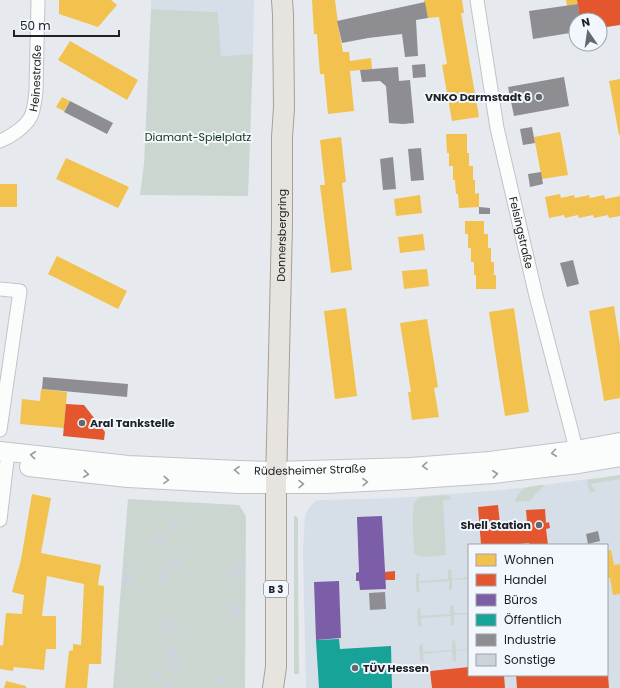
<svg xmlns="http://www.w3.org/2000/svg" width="620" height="688" viewBox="0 0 620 688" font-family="Poppins,sans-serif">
  <rect width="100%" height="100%" fill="#e6eaee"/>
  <!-- built -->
  <path fill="#d6dee8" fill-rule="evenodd" d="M 151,0 L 254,0 L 253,54 L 221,56 L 218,12 L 151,9 Z
    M 620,475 L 620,688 L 306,688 L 303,551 L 305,515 L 309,508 L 312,504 L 316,501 L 324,500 L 397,498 L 504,490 ZM 469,545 L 607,545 L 607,675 L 469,675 Z"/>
  <!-- green -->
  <path fill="#ccd6d0" d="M 151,9 L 218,12 L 221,56 L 253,54 L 248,196 L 140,195 L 144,164 Z
    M 620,475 L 620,479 L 590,484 L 596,491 L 590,492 L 589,491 L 587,480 Z
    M 545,485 L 538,492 L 536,493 L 530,501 L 515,502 C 519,486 531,486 545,485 Z
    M 445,495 L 449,496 L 451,499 L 443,501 L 446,555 L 422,557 L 414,553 C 414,539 411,516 414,504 C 415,501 417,499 420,497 Z
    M 128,499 L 239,505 L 246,516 L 245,688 L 113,688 Z
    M 294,515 L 298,518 L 298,577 L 299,674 L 294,674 Z
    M 451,569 L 452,579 L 469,577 L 469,579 L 452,580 L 452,590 L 449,590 L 449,581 L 419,583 L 420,593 L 417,592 L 416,589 L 416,575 L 419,572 L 419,581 L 448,579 L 448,570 Z
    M 450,605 L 453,605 L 454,613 L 469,613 L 469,614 L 454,615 L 454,625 L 451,625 L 450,616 L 421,618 L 421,627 L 419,627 L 418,624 L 417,610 L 420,607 L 421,616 L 450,614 Z
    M 455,640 L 456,650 L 469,649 L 469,650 L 456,651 L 456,661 L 453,661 L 452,651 L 423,654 L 424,663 L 420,660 L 419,646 L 423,643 L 423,652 L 452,650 L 452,641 Z"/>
  <!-- homes -->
  <path fill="#f2c14e" d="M 59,0 L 111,0 L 117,5 L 98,27 L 59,14 Z
    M 312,0 L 335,0 L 339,31 L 343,52 L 349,52 L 350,61 L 371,58 L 372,69 L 350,71 L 354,111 L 328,114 L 324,74 L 320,74 L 317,34 L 314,34 Z
    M 424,0 L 462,0 L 464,13 L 461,13 L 479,117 L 452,121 L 442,65 L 447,64 L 439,17 L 428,18 Z
    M 566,0 L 577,0 L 578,4 L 567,6 Z
    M 70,41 L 138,80 L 127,100 L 58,60 Z
    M 620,79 L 620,135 L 619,135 L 609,81 Z
    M 62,97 L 70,101 L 64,111 L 56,107 Z
    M 560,132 L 568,175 L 542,179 L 534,137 Z
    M 446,134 L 467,134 L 467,153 L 469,153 L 469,166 L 473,166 L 473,180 L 475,180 L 475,194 L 479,193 L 479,207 L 459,208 L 458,194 L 456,194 L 455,180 L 453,180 L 453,166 L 449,166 L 449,153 L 447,153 Z
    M 341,137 L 346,182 L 342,183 L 352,270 L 331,273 L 320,185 L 325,185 L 320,140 Z
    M 66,158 L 129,187 L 118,208 L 56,179 Z
    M 0,184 L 17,184 L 17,207 L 0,207 Z
    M 560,194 L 561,198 L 574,195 L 575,198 L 589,195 L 590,198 L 604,195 L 605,199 L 620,196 L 620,216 L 609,218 L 608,215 L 594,218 L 593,215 L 579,218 L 578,215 L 565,218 L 564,215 L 549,218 L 545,197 Z
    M 420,195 L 422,213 L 396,216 L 394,199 Z
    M 465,221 L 484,221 L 484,234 L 488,234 L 488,248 L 491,248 L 491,262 L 494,262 L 494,275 L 496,275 L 496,289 L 476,289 L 476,275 L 474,275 L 474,262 L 471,262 L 471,248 L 468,248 L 468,234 L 465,234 Z
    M 423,234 L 425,250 L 400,253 L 398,237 Z
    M 57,256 L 127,291 L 118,309 L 48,274 Z
    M 427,269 L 429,286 L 404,289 L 402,271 Z
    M 614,306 L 620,345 L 620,398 L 604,401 L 589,311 Z
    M 346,308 L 357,396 L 335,399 L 324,311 Z
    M 514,308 L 529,412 L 505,416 L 489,312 Z
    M 427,319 L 438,387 L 434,388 L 439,417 L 412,420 L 408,392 L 411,392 L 400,323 Z
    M 41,389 L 67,392 L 64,428 L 20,424 L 22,399 L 40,401 Z
    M 32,494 L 51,498 L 41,553 L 101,565 L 98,585 L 104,586 L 101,664 L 89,664 L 87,688 L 65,688 L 69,651 L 73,650 L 73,644 L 81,645 L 84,584 L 47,576 L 42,616 L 56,616 L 56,649 L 46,649 L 44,670 L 14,667 L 13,671 L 0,669 L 0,645 L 3,646 L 6,613 L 22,614 L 24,595 L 12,592 L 21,560 Z
    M 607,550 L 611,550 L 614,565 L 620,564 L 620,594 L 613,595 L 610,578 L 607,578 Z
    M 6,681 L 26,686 L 26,688 L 4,688 Z"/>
  <!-- shops -->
  <path fill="#e4572e" d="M 577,0 L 620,0 L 620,25 L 600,28 L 600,20 L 580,20 Z
    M 66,404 L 84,405 L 105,432 L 104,440 L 63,436 Z
    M 498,505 L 500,524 L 527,522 L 526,510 L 545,509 L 546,523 L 549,522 L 550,528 L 546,529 L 548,545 L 529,545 L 529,543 L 510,545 L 481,545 L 478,507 Z
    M 395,571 L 395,580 L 385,580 L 385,572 Z
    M 469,667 L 469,675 L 504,675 L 505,688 L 432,688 L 430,671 Z
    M 516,675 L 608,675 L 609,688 L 517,688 Z"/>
  <!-- offices -->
  <path fill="#7b5ea7" d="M 382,516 L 386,589 L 360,590 L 359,581 L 356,581 L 356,573 L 359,572 L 357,517 Z
    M 339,581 L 341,638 L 316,640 L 314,582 Z"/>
  <!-- public -->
  <path fill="#17a398" d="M 339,639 L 340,649 L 391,646 L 392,688 L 319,688 L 316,640 Z"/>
  <!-- industry -->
  <path fill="#8d8d92" d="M 425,2 L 428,18 L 416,20 L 418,56 L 405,57 L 402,34 L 368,38 L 342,43 L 337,21 Z
    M 578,4 L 580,20 L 576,20 L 576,32 L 533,39 L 529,11 Z
    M 425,64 L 426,77 L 413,78 L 412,65 Z
    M 398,67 L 399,81 L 410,80 L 414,123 L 403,124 L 389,123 L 386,86 L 380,81 L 362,82 L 360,70 Z
    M 564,77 L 569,106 L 514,116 L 508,87 Z
    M 70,101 L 113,123 L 107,134 L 64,112 Z
    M 532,127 L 535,143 L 523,145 L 520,129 Z
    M 421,148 L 424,180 L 411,181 L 408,149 Z
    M 393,157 L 396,189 L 383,190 L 380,159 Z
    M 541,172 L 543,184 L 530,187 L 528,174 Z
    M 479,207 L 490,208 L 490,214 L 479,214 Z
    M 573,260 L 579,284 L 567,287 L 560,263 Z
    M 43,377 L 128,384 L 127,397 L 42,389 Z
    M 598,531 L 600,541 L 588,544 L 586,534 Z
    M 385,592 L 386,609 L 370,610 L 369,593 Z"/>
  <!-- building -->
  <path fill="#cdd3da" d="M 172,522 L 180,522 L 179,532 L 172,532 Z
    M 153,535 L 168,536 L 168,543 L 152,542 Z
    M 171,556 L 180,556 L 180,569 L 171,568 Z
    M 160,563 L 168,563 L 168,570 L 160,569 Z
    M 234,564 L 243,564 L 243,579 L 234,579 Z
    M 132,571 L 132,584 L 123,584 L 123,572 Z
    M 159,572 L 167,573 L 167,582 L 159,582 Z
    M 232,605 L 242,605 L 242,617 L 232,617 Z
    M 158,618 L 165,618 L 165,629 L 158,628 Z
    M 168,621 L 179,621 L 179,630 L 167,630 Z
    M 166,648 L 177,648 L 177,660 L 165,660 Z
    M 167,663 L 179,663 L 179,671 L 166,670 Z
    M 154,673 L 162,673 L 162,679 L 154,679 Z
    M 218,676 L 224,676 L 224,683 L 218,683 Z
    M 164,682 L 174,682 L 173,688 L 164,688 Z"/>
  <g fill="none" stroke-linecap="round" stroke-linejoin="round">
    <!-- street casing -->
    <g stroke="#c1c4c7" stroke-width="15">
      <g id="street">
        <path id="s1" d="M 477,0 L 497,128 L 536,296 L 572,433 L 578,459"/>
        <path id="s2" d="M 0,141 C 10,137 24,128 30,118 C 34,112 35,99 36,91 L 38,0"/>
        <path d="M 0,289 L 20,291 L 0,430"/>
        <path d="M 0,520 L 8,452"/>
      </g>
    </g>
    <!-- secondary casing -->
    <g stroke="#c1c4c7" stroke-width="20">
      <g id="secondary">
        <path id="s3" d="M 0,451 L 128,465 L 239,470 L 276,471 L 410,467 L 490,461 L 576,450 L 620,442"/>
        <path d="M 29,467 L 128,478 L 239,484 L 326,484 L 404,480 L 493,474 L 579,464 L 620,457"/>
      </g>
    </g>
    <!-- primary casing -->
    <g stroke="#a6a098" stroke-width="22">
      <g id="primary">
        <path id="s4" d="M 273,688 L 276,667 L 276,484 L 282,226 L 282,137 L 284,108 L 283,14 L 282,0"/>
      </g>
    </g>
    <!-- street -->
    <use href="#street" stroke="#fbfcfc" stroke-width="13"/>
    <!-- secondary -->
    <use href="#secondary" stroke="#fbfcfc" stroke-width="18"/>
    <!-- primary -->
    <use href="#primary" stroke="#e7e4df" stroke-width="20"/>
  </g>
  <!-- one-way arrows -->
  <defs><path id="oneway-chevron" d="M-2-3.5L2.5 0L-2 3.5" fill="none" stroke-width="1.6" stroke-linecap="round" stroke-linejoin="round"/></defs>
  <g stroke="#989a9c">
    <use href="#oneway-chevron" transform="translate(554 453) rotate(173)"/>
    <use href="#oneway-chevron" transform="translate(33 455) rotate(-174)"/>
    <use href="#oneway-chevron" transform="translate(425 466) rotate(176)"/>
    <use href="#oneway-chevron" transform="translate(237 470) rotate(-178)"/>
    <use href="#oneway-chevron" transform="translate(86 474) rotate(6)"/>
    <use href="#oneway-chevron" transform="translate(495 474) rotate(-6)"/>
    <use href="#oneway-chevron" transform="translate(166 480) rotate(3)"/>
    <use href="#oneway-chevron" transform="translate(365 482) rotate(-2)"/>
    <use href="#oneway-chevron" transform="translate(301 484) rotate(-1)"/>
  </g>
  <!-- markers -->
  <g fill="#65686c" stroke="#f2f7fe" stroke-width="1.5">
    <circle cx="539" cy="97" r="4"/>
    <circle cx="82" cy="423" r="4"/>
    <circle cx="539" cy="525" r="4"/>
    <circle cx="355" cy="668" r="4"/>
  </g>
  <g text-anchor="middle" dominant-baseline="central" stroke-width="4" stroke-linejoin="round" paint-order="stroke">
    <!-- shield labels -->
    <rect fill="#f2f7fe" stroke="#5f6267" stroke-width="1" x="264" y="581" width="24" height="16" rx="3"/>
    <g font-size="10" font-weight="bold" fill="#202226">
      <text x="276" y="589">B 3</text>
    </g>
    <!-- street labels -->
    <g font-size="11" fill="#202226" stroke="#f2f7fe">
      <text stroke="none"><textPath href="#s2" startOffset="79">Heinestraße</textPath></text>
      <text stroke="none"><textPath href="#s1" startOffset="237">Felsingstraße</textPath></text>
      <text stroke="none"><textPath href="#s4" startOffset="453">Donnersbergring</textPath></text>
      <text stroke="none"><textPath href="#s3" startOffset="311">Rüdesheimer Straße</textPath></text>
    </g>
    <!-- poi labels -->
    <g font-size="11" font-weight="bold" fill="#202226" stroke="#f2f7fe" text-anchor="end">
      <text x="531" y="97">VNKO Darmstadt 6</text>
      <text x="90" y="423" text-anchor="start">Aral Tankstelle</text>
      <text x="531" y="525">Shell Station</text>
      <text x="363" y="668" text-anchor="start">TÜV Hessen</text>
    </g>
    <!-- park labels -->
    <g font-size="11" fill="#103413" stroke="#f2f7fe">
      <text x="198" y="137">Diamant-Spielplatz</text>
    </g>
  </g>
  <!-- legend -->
  <rect x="468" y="544" width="140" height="132" fill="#f2f7fe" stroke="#9ea2a8"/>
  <rect x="476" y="554" width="20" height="12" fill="#f2c14e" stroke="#9ea2a8"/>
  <text x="504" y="564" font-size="12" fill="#202226">Wohnen</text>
  <rect x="476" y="574" width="20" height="12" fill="#e4572e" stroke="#9ea2a8"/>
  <text x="504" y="584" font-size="12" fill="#202226">Handel</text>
  <rect x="476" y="594" width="20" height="12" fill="#7b5ea7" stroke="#9ea2a8"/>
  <text x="504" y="604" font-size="12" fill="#202226">Büros</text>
  <rect x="476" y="614" width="20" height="12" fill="#17a398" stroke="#9ea2a8"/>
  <text x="504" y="624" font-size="12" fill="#202226">Öffentlich</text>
  <rect x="476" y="634" width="20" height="12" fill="#8d8d92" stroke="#9ea2a8"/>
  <text x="504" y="644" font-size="12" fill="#202226">Industrie</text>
  <rect x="476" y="654" width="20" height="12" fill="#cdd3da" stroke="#9ea2a8"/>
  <text x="504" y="664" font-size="12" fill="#202226">Sonstige</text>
  <!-- north arrow -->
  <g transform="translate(588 32) rotate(347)"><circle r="19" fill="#f2f7fe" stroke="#9ea2a8"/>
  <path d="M0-3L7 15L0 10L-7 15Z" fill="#65686c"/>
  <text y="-6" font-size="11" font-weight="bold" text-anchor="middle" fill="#202226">N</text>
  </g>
  <!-- scale -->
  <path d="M14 30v6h105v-6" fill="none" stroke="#202226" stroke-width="2"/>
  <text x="20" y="30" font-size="12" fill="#202226" stroke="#f2f7fe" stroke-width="3" paint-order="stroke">50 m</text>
</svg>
